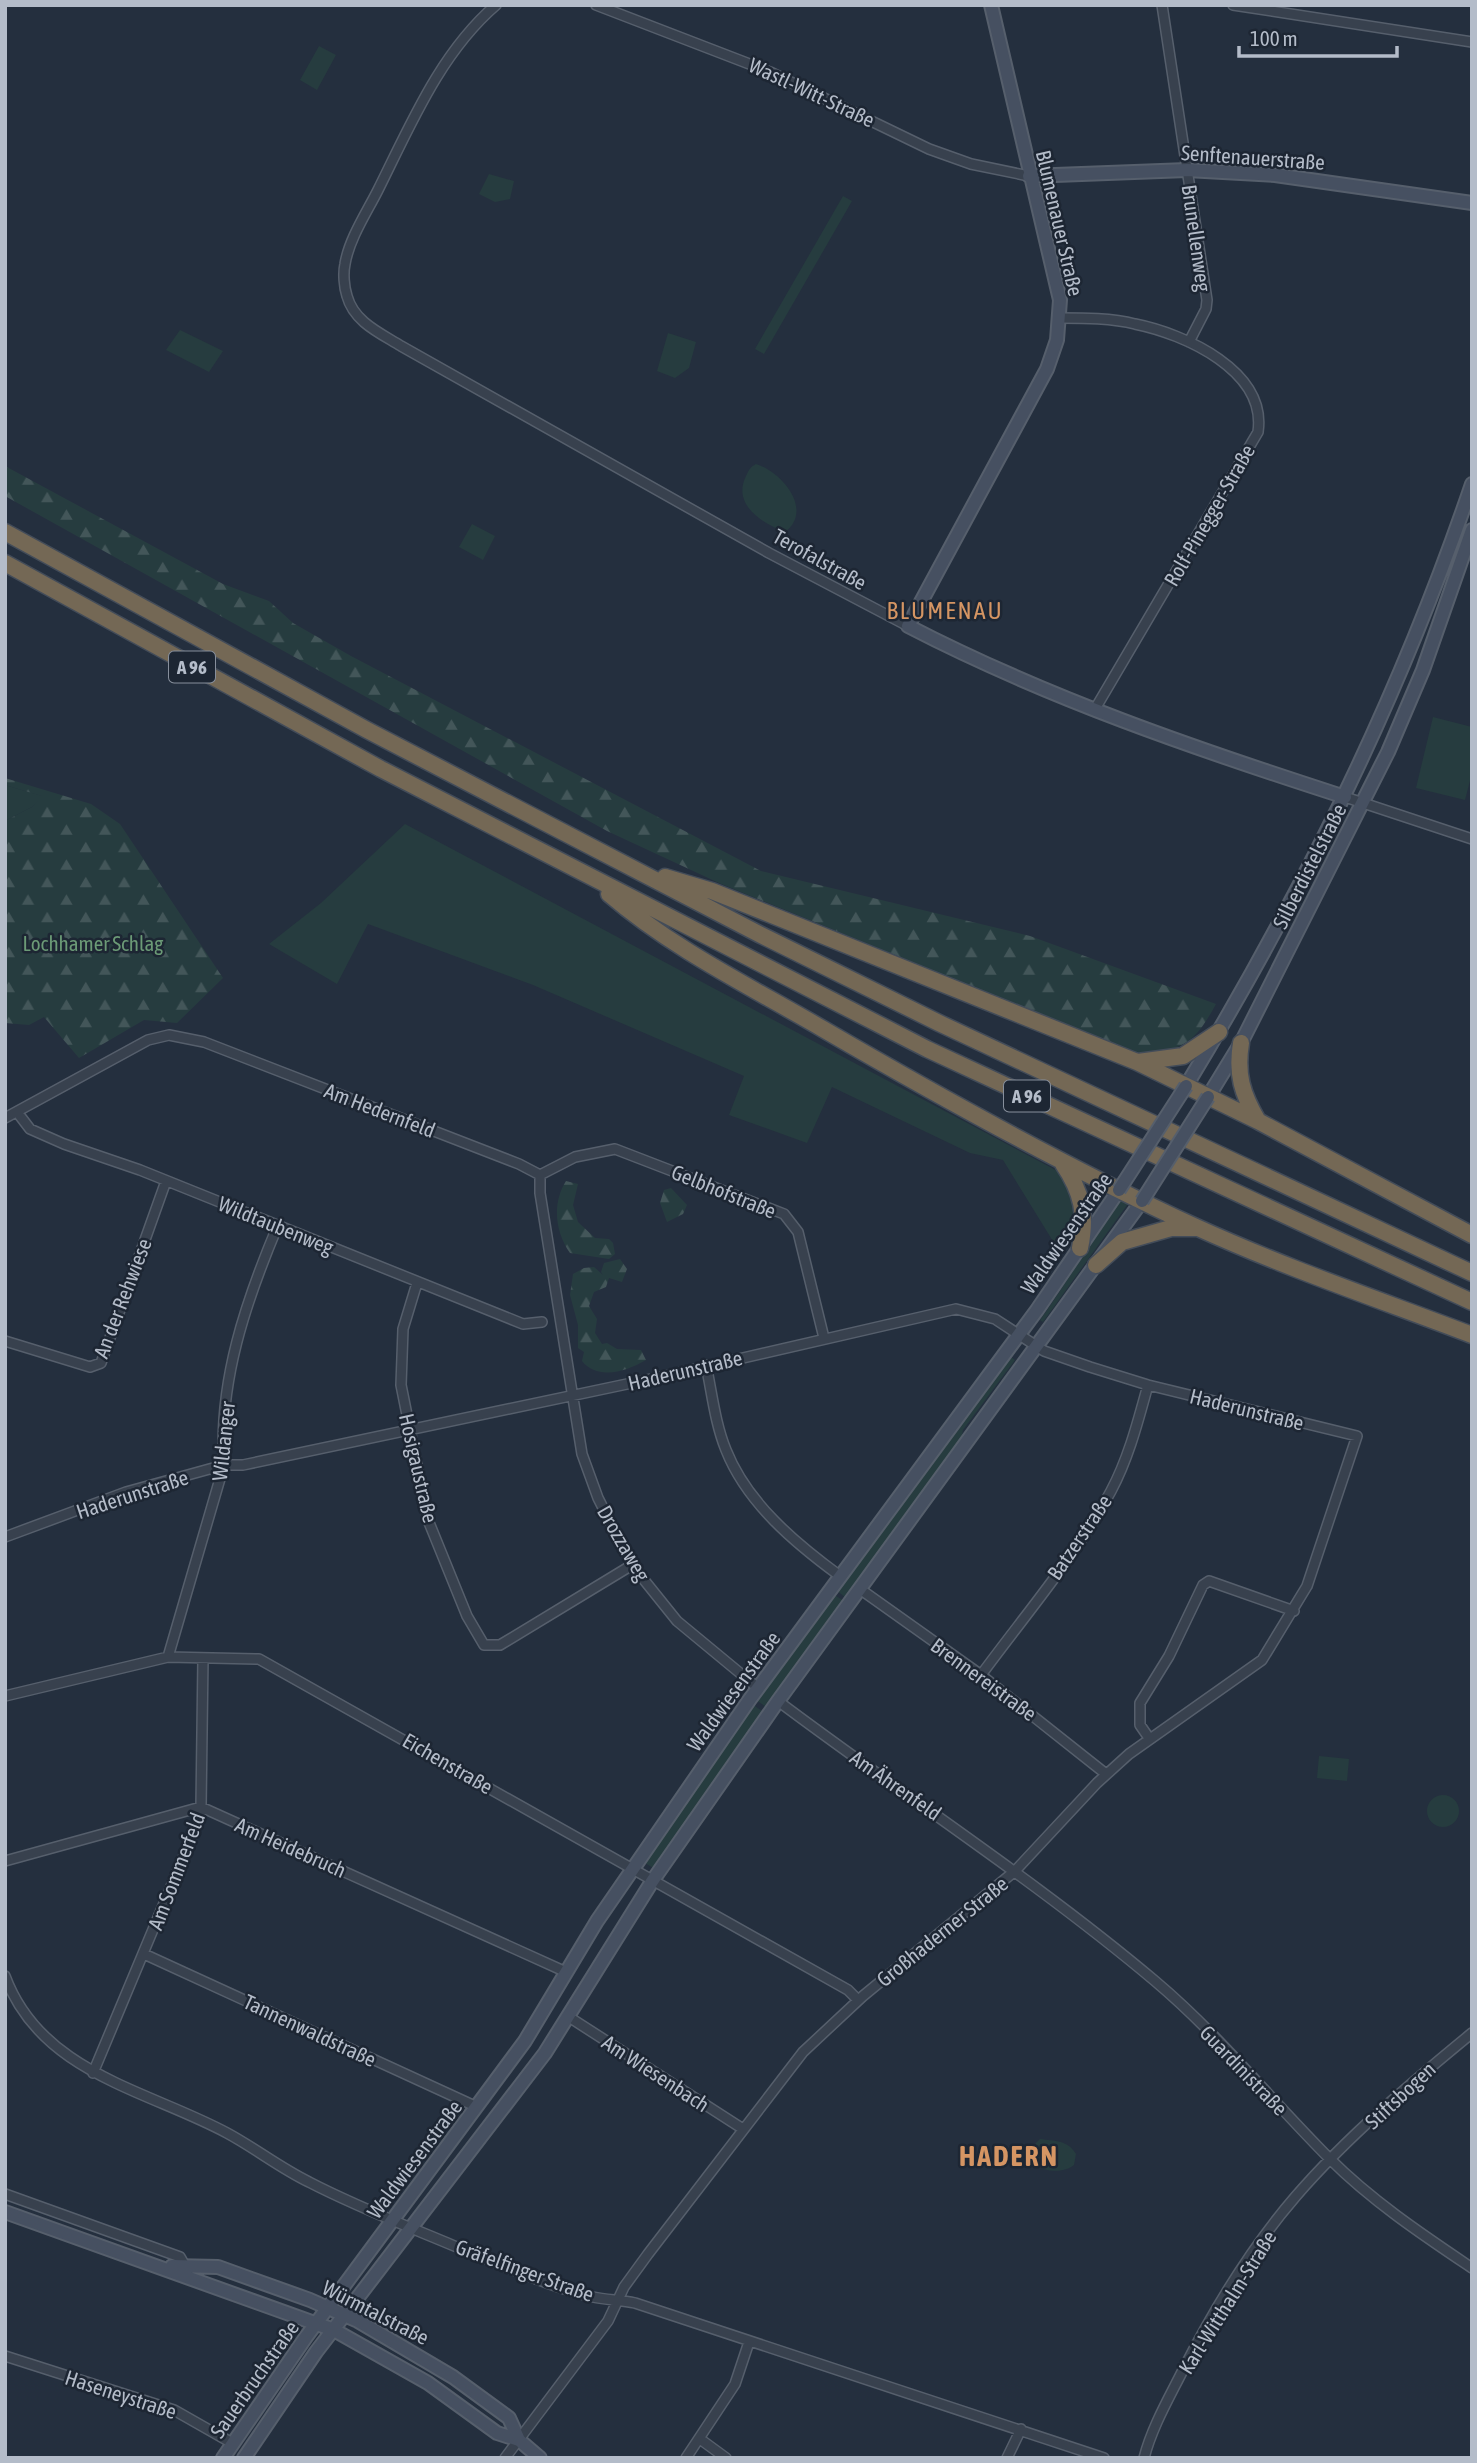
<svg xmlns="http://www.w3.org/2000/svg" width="1477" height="2463" viewBox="0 0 1477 2463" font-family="'Asap Condensed',sans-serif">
  <defs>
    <pattern id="forest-firs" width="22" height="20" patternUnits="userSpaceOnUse" patternTransform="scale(1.75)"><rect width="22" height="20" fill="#263c3f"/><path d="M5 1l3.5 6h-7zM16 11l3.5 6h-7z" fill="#435659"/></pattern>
  </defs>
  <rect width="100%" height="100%" fill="#242f3e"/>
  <!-- green -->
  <path fill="#263c3f" d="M 319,46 L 336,55 L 317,90 L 300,80 Z
    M 489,174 L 514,181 L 510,199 L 495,202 L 479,194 Z
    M 843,196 L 852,201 L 764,354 L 755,349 Z
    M 180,330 L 223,351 L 209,372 L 166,350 Z
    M 668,333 L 696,342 L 689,368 L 675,378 L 657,371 Z
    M 756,464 C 782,472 814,510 785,532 C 761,523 732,504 746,476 C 749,470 750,467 756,464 Z
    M 472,524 L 495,536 L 483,560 L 459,547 Z
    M 1433,717 L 1472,727 L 1472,773 L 1465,800 L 1416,788 Z
    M 5,785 L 43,796 L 32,807 L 5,821 Z
    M 405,824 L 1067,1176 L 1076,1219 L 1059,1251 L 1003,1160 L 970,1153 L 832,1087 L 807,1143 L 729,1115 L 744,1076 L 533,985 L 368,924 L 337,984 L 269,944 L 321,903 Z
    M 1120,1196 L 1130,1201 L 1043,1322 L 1040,1320 C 1069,1280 1093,1237 1120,1196 Z
    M 1008,1355 L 1015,1360 L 963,1430 L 961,1441 L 846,1598 L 836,1590 Z
    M 833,1594 L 844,1601 L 766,1707 L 756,1700 Z
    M 752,1704 L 762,1711 L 653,1868 L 642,1861 Z
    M 1319,1756 L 1349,1759 L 1347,1781 L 1317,1778 Z
    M1427 1811a16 16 0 1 1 32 0a16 16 0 1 1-32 0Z
    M 1040,2139 C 1055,2141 1068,2140 1076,2154 L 1074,2165 C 1066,2172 1047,2173 1037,2166 L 1032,2147 Z"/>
  <!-- forest -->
  <path fill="url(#forest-firs)" d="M 5,466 L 223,584 L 269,601 L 293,623 L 351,656 L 761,871 L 1030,936 L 1216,1004 C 1193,1046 1182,1051 1135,1053 L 719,883 L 607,831 L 5,496 Z
    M 5,778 L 91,804 L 120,824 L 223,978 L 177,1023 L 144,1020 L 79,1058 L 44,1017 L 29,1025 L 5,1023 L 5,821 L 32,807 L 42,796 L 5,785 Z
    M 566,1181 L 578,1184 L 573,1205 L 578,1222 L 595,1238 L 609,1239 L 613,1243 L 615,1254 L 609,1259 L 570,1253 C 555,1232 552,1203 566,1181 Z
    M 671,1188 L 687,1205 L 683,1214 L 667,1222 L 660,1203 L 664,1190 Z
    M 620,1259 L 627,1269 L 622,1282 L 609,1278 L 606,1287 L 594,1292 L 589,1306 L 597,1319 L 595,1333 L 602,1344 L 607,1343 L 617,1349 L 641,1350 L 646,1360 C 627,1371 598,1381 582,1361 L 584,1352 L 578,1348 L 578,1325 L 570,1295 L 573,1274 L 584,1268 L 594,1267 L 603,1275 L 601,1272 L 604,1263 Z"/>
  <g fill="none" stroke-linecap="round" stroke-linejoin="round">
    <!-- street casing -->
    <g stroke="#565f6c" stroke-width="12">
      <path id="street" d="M 496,5 C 440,53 410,126 378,190 C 367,212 349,239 345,264 C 343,273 344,287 347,296 C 354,322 380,333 401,346 L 769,553 L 908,626
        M 596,5 L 770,72 L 929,149 L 971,164 L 1029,176
        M 1162,5 L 1207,300 L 1206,309 L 1189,342
        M 1233,5 L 1472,42
        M 1060,318 C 1084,318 1112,318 1135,324 C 1185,334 1267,371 1258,432 L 1095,709
        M 1345,797 L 1472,839
        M 17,1112 L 30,1129 L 64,1144 L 140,1170 L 523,1324 L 542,1322
        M 5,1118 L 148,1040 L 169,1035 L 204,1042 L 519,1164 L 540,1175
        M 540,1175 L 540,1193 L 582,1454 L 598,1498 L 632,1565 L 677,1621 L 758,1688
        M 540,1175 L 575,1157 L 615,1149 L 784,1214 L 798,1232 L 824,1338
        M 417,1283 L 403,1329 L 401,1385 L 428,1520 L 467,1616 L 484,1645 L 500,1645 L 632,1565
        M 5,1341 L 90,1367 L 101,1363 L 166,1181
        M 706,1365 C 712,1393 715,1423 726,1450 C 747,1503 795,1543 840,1576
        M 5,1537 L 126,1492 L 224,1465 L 243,1465 L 665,1376 L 956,1309 L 995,1319 L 1044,1351 L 1090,1367 L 1148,1385 L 1357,1436 L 1307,1586 L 1262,1660 L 1129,1754 L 1097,1783 L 1015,1871 L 863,1996 L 803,2052 L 648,2254 L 624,2287 L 608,2321 L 505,2458
        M 860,1589 L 981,1675 L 1106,1774
        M 168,1657 L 224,1465 C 218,1382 246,1301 278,1225
        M 981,1675 C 1025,1615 1076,1556 1111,1491 C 1129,1457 1138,1421 1148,1385
        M 5,1696 L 168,1657 L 259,1659 L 848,1990 L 858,2000
        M 778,1701 C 903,1795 1035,1880 1155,1981 C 1219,2035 1271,2100 1330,2159 C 1372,2201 1423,2235 1472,2268
        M 1149,1738 L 1140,1725 L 1140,1703 L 1169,1656 L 1203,1585 L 1209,1581 L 1294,1611
        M 5,1861 L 201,1807 L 566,1972
        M 144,1954 L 477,2107
        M 5,1976 C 41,2073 147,2090 227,2133 C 255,2148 280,2168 309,2182 C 359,2208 412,2228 464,2250 C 506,2266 550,2287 593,2297 C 607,2300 621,2300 635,2303 L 1104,2458
        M 569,2017 L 743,2129
        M 93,2073 L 198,1822 L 201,1807 L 203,1658
        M 5,2194 L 180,2257 L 188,2271
        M 5,2356 L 174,2410 L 232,2443
        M 700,2439 L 726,2458
        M 686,2458 L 735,2384 L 749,2342
        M 1007,2458 L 1021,2429
        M 1144,2458 C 1152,2427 1169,2398 1183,2370 C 1214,2309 1251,2248 1296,2196 C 1348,2136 1411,2083 1472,2033"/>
    </g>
    <!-- secondary casing -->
    <g stroke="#565f6c" stroke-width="16">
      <path id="secondary" d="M 991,5 L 1060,300 L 1057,340 L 1047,369 L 908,626 C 1047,698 1196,749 1345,797
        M 1029,176 L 1187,170 L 1275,175 L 1472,203
        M 1186,1086 C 1302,895 1400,696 1472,484
        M 1208,1097 L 1241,1043 L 1388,752 L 1423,670 L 1472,530
        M 5,2212 L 334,2330 L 428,2383 L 497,2433 L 519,2440
        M 172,2266 L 218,2267 L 310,2300 L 358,2321 L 453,2377 L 509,2418 L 519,2440 L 540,2458
        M 223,2458 L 306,2337 L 525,2041 L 597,1921 L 750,1699 L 1037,1310 L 1119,1190
        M 244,2458 L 316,2352 L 545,2053 L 653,1880 L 778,1701 L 1142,1201"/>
    </g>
    <!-- highway casing -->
    <g stroke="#434c59" stroke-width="19">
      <path id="highway" d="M 5,532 L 367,730 L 759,934 L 939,1023 L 1472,1273
        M 5,563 L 381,769 L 927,1049 L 1472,1302
        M 665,877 L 712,891 L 1137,1062 L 1258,1121 L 1472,1235
        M 609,894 C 673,949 751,987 823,1029 C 945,1100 1068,1168 1196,1227 C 1286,1268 1380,1300 1472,1335
        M 1241,1043 C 1236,1074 1242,1094 1258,1121
        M 1138,1062 L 1183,1056 L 1219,1032
        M 1063,1164 C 1082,1192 1087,1215 1080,1248
        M 1096,1265 L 1122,1242 L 1171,1228 L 1195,1228"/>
    </g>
    <!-- street -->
    <use href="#street" stroke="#38414e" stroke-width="9"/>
    <!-- secondary -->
    <use href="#secondary" stroke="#465061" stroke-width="12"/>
    <!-- highway -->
    <use href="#highway" stroke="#746855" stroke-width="16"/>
    <!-- secondary-bridge casing -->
    <g stroke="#565f6c" stroke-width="16" stroke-linecap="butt">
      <path id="secondary-bridge" d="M 1119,1190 L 1186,1086
        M 1142,1201 L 1208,1097"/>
    </g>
    <!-- secondary-bridge -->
    <use href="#secondary-bridge" stroke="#465061" stroke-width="12"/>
  </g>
  <g text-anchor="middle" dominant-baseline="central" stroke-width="5" stroke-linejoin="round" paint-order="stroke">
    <!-- shield labels -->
    <g fill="#1d2633" stroke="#878f9c" stroke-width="2">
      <rect x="169" y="651.5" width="46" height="31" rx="5"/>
      <rect x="1004" y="1080.5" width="46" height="31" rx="5"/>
    </g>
    <g font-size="19" font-weight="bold" fill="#b4bcc9">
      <text x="192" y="667">A 96</text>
      <text x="1027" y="1096">A 96</text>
    </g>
    <!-- street labels -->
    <g font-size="21" fill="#b4bcc9" stroke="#1d2633">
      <text transform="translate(812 92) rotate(25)">Wastl-Witt-Straße</text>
      <text transform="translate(1253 157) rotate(4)">Senftenauerstraße</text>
      <text transform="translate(1060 223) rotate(77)">Blumenauer Straße</text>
      <text transform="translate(1197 238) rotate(82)">Brunellenweg</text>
      <text transform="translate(1209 515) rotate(-60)">Rolf-Pinegger-Straße</text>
      <text transform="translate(820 559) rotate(29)">Terofalstraße</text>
      <text transform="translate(1309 866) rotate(-63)">Silberdistelstraße</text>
      <text transform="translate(380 1110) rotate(21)">Am Hedernfeld</text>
      <text transform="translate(724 1191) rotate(22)">Gelbhofstraße</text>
      <text transform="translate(276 1225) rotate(22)">Wildtaubenweg</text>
      <text transform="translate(1066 1233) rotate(-55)">Waldwiesenstraße</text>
      <text transform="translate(122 1298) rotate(-69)">An der Rehwiese</text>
      <text transform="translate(685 1370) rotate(-13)">Haderunstraße</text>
      <text transform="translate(1247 1409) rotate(14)">Haderunstraße</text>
      <text transform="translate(223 1441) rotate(-84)">Wildanger</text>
      <text transform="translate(419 1468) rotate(77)">Hosigaustraße</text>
      <text transform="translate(132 1494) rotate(-18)">Haderunstraße</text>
      <text transform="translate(1079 1537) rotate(-56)">Batzerstraße</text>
      <text transform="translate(624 1543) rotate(60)">Drozzaweg</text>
      <text transform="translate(984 1679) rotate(36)">Brennereistraße</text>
      <text transform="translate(733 1691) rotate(-54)">Waldwiesenstraße</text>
      <text transform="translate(448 1763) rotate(30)">Eichenstraße</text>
      <text transform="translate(896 1785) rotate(35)">Am Ährenfeld</text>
      <text transform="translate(291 1847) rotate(24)">Am Heidebruch</text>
      <text transform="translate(176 1871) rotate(-69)">Am Sommerfeld</text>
      <text transform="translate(942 1931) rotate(-39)">Großhaderner Straße</text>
      <text transform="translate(310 2030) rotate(25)">Tannenwaldstraße</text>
      <text transform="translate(1244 2070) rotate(46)">Guardinistraße</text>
      <text transform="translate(656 2073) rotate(33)">Am Wiesenbach</text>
      <text transform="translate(1400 2095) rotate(-43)">Stiftsbogen</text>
      <text transform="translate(414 2159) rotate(-53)">Waldwiesenstraße</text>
      <text transform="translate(525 2270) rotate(20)">Gräfelfinger Straße</text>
      <text transform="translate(1227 2302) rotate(-58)">Karl-Witthalm-Straße</text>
      <text transform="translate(376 2312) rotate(27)">Würmtalstraße</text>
      <text transform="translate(254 2379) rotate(-55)">Sauerbruchstraße</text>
      <text transform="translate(121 2394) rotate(18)">Haseneystraße</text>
    </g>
    <!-- park labels -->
    <g font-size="21" fill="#6b9a76" stroke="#1d2633">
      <text x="93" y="943">Lochhamer Schlag</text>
    </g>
    <!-- quarter labels -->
    <g font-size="24" letter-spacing="2" fill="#d59563" stroke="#1d2633">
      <text x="945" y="610">BLUMENAU</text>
    </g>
    <!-- district labels -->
    <g font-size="28" font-weight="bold" letter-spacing="2" fill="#d59563" stroke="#1d2633">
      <text x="1009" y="2156">HADERN</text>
    </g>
  </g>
  <!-- border -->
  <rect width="1477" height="2463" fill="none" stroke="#b4bcc9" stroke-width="14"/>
  <!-- scale -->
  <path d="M1239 46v10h158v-10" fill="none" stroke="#b4bcc9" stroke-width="3.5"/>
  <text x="1250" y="46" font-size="21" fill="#b4bcc9" stroke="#1d2633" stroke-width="5" paint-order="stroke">100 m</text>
</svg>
